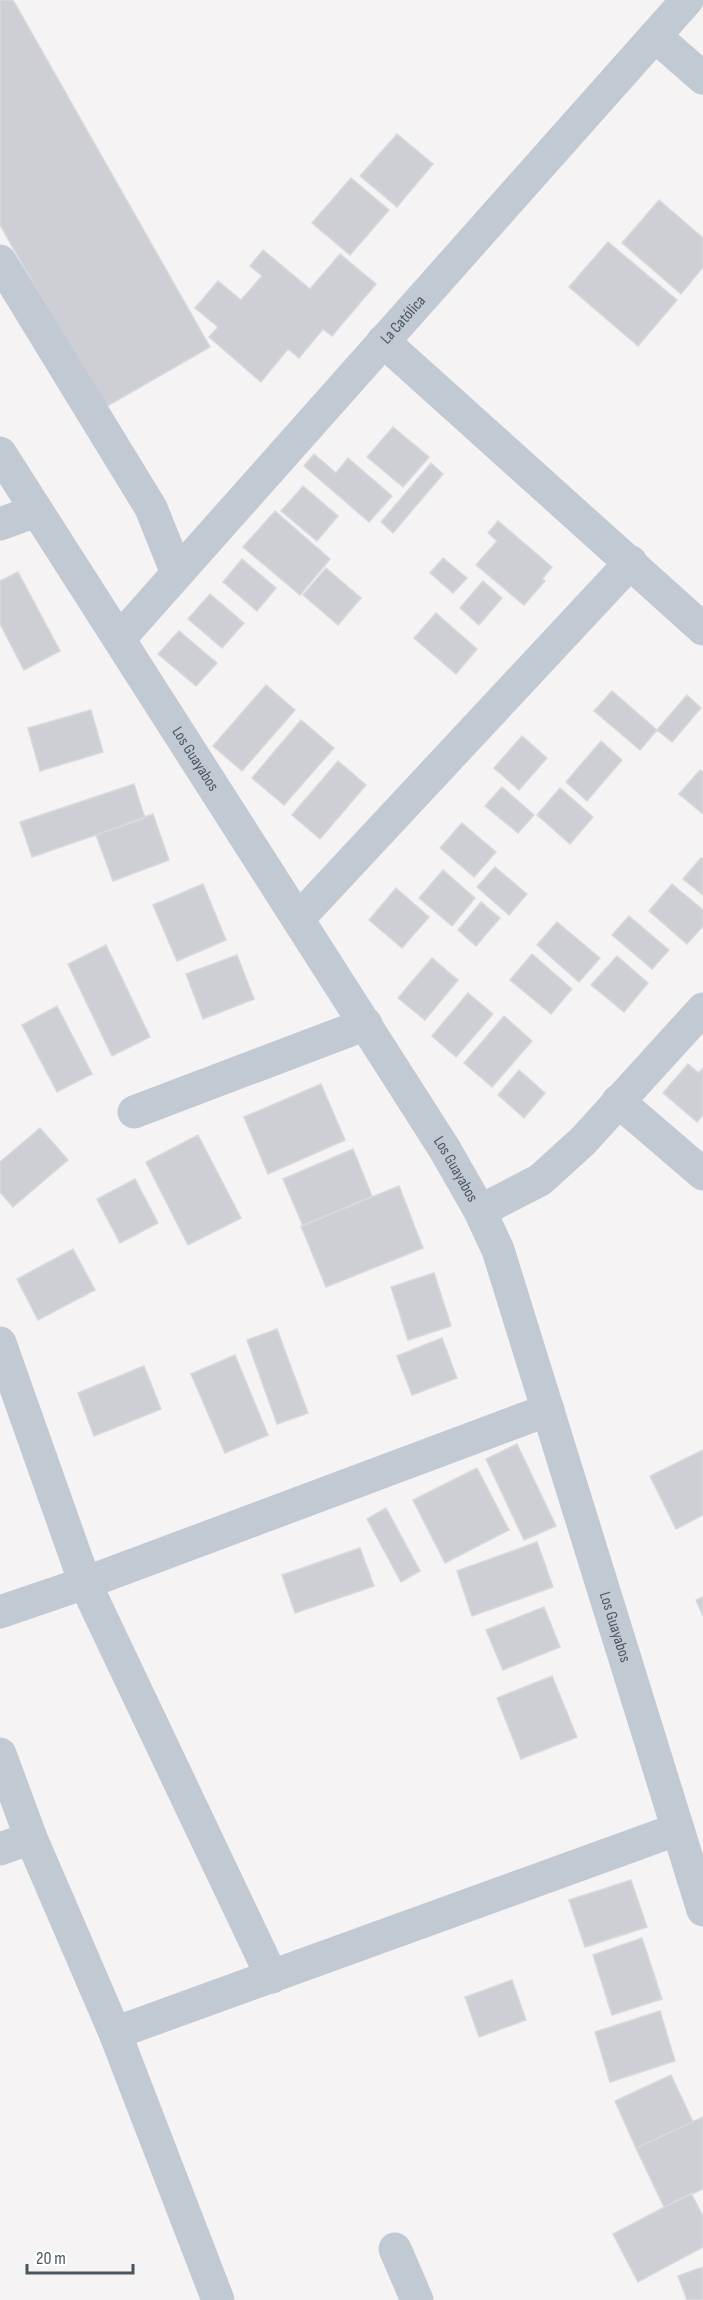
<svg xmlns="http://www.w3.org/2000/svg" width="703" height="2300" viewBox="0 0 703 2300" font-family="'Sofia Sans Condensed',sans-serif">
  <rect width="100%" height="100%" fill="#f5f3f3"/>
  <!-- building -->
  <path fill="#cdcfd5" stroke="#d7d9de" stroke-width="1.5" d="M 0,0 L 13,0 L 210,347 L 104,408 L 0,225 Z
    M 397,134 L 433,164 L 397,207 L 360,176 Z
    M 351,178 L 389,210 L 350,255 L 312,223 Z
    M 659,200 L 703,238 L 703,267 L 681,294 L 622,243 Z
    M 608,242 L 677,300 L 638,346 L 569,287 Z
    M 263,250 L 310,289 L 340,254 L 376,284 L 332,336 L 323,329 L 299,358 L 288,349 L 261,382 L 209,337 L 218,327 L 195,308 L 218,281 L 241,300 L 262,276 L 250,266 Z
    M 393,427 L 429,457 L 403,487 L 367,457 Z
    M 314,454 L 336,473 L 348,458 L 392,496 L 369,522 L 304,466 Z
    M 431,463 L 443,474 L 393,533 L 381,522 Z
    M 303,486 L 338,516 L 317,541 L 281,511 Z
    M 275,511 L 330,559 L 300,595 L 243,547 Z
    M 498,521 L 552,567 L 542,579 L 545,581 L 524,605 L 476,565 L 497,541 L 488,533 Z
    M 443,558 L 467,578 L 453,593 L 430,573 Z
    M 242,559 L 276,588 L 257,611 L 223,582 Z
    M 326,568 L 361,598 L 338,625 L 303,595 Z
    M 18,572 L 60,651 L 24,670 L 0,624 L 0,581 Z
    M 483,581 L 502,598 L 479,625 L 460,608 Z
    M 210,594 L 244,623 L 222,648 L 188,619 Z
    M 436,613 L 477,649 L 456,674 L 414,638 Z
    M 179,631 L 217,663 L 196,686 L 158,654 Z
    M 266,685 L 295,710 L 242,771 L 213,746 Z
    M 612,691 L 657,730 L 640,750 L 594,711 Z
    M 687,695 L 701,708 L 672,742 L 657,730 Z
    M 91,710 L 103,752 L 40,771 L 28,728 Z
    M 301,720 L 334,748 L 284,805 L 252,778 Z
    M 522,736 L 547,758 L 519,790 L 494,768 Z
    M 601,741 L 622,760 L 587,801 L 566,782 Z
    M 338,761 L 366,785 L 320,839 L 292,815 Z
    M 700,770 L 703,772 L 703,814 L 679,794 Z
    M 134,784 L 145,818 L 32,857 L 20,822 Z
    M 502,787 L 534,815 L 518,833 L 485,806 Z
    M 560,788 L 593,817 L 570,844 L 537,815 Z
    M 153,814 L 169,860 L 113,881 L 96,835 Z
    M 462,823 L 496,852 L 474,877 L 440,848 Z
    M 701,858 L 703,859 L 703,895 L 683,879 Z
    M 495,867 L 527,894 L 509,915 L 477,887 Z
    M 443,870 L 475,898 L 452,926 L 419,898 Z
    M 203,884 L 226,940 L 177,961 L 153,905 Z
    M 672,884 L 703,910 L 703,926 L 687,944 L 649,911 Z
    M 396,888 L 429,917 L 402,948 L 369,920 Z
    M 481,902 L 500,918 L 476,946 L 458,930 Z
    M 629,916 L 669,950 L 652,969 L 612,935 Z
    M 557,922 L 600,958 L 579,982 L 537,945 Z
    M 106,945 L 150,1037 L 112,1056 L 68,964 Z
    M 532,954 L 572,989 L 551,1014 L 510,980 Z
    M 237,955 L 254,999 L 203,1019 L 186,974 Z
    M 617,956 L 648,983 L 624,1012 L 591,985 Z
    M 432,958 L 458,980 L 425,1020 L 398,998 Z
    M 468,993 L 493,1014 L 456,1057 L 432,1036 Z
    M 57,1006 L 92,1074 L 57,1092 L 22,1025 Z
    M 504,1016 L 532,1041 L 492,1087 L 464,1063 Z
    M 688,1064 L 699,1073 L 703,1068 L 703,1115 L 697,1122 L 663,1093 Z
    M 519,1070 L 545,1093 L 524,1118 L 498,1095 Z
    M 321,1084 L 345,1140 L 268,1174 L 244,1117 Z
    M 40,1128 L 68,1160 L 13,1207 L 0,1192 L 0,1162 Z
    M 198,1135 L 241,1218 L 188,1245 L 146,1162 Z
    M 353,1149 L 372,1196 L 303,1226 L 283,1179 Z
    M 135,1179 L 158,1223 L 120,1243 L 97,1199 Z
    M 399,1186 L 423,1248 L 326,1287 L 301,1226 Z
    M 73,1249 L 95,1290 L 38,1320 L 17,1279 Z
    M 434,1273 L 451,1326 L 408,1340 L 391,1287 Z
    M 277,1329 L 308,1413 L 277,1424 L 247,1340 Z
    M 442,1338 L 457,1378 L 412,1395 L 397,1356 Z
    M 235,1355 L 268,1435 L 225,1453 L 191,1374 Z
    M 144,1366 L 161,1409 L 94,1436 L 78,1393 Z
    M 517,1444 L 556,1526 L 524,1540 L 486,1459 Z
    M 703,1450 L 703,1515 L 676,1529 L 650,1476 Z
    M 477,1468 L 509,1530 L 445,1563 L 413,1500 Z
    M 386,1508 L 420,1571 L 401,1582 L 367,1519 Z
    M 537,1542 L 553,1587 L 472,1616 L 457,1571 Z
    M 360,1548 L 374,1586 L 295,1613 L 282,1575 Z
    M 703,1597 L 703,1616 L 696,1600 Z
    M 544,1607 L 560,1647 L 503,1670 L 486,1630 Z
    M 552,1676 L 577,1737 L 521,1759 L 497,1698 Z
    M 631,1880 L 647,1927 L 585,1947 L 569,1900 Z
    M 642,1938 L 662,1999 L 612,2015 L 593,1955 Z
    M 512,1980 L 526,2020 L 479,2037 L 465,1997 Z
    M 660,2011 L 675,2061 L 610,2082 L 595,2032 Z
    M 671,2075 L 693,2122 L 636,2148 L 615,2101 Z
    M 703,2117 L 703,2189 L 664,2207 L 636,2148 Z
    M 691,2193 L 703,2216 L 703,2247 L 638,2282 L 613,2234 Z
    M 703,2267 L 703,2300 L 687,2300 L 678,2276 Z"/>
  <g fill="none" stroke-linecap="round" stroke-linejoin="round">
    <!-- minor -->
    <g stroke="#c1cad2" stroke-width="33">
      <path d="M 655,36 L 703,78"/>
      <path d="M 0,261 L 151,508 L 177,573"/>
      <path d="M 383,341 L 703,629"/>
      <path id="s1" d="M 0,453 L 444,1148 L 480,1211 L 498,1250 L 703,1910"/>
      <path d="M 0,524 L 36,511"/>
      <path id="s2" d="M 120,638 L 687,0"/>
      <path d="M 298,919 L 631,562"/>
      <path d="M 618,1101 L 703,1174"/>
      <path d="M 134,1112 L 366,1024"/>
      <path d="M 480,1211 L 540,1180 L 583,1141 L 703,1009"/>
      <path d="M 0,1343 L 85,1583 L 272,1977"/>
      <path d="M 0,1612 L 85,1583 L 548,1410"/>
      <path d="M 0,1754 L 31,1838 L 115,2033 L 218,2300"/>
      <path d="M 0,1849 L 31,1838"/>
      <path d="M 115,2033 L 678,1829"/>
      <path d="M 395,2249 L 417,2300"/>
    </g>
  </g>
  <g text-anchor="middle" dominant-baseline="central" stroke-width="6" stroke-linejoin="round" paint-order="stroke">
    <!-- street labels -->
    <g font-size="16" fill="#4a5661" stroke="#fff">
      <text stroke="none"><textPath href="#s2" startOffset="426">La Católica</textPath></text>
      <text stroke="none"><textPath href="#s1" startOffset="363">Los Guayabos</textPath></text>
      <text stroke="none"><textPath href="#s1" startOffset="849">Los Guayabos</textPath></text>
      <text stroke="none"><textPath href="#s1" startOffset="1335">Los Guayabos</textPath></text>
    </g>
  </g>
  <!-- scale -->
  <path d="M27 2264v9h106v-9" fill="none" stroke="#4a5661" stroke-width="3"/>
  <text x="36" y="2264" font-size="18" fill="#4a5661" stroke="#ffffff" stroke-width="4.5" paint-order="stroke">20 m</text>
</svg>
